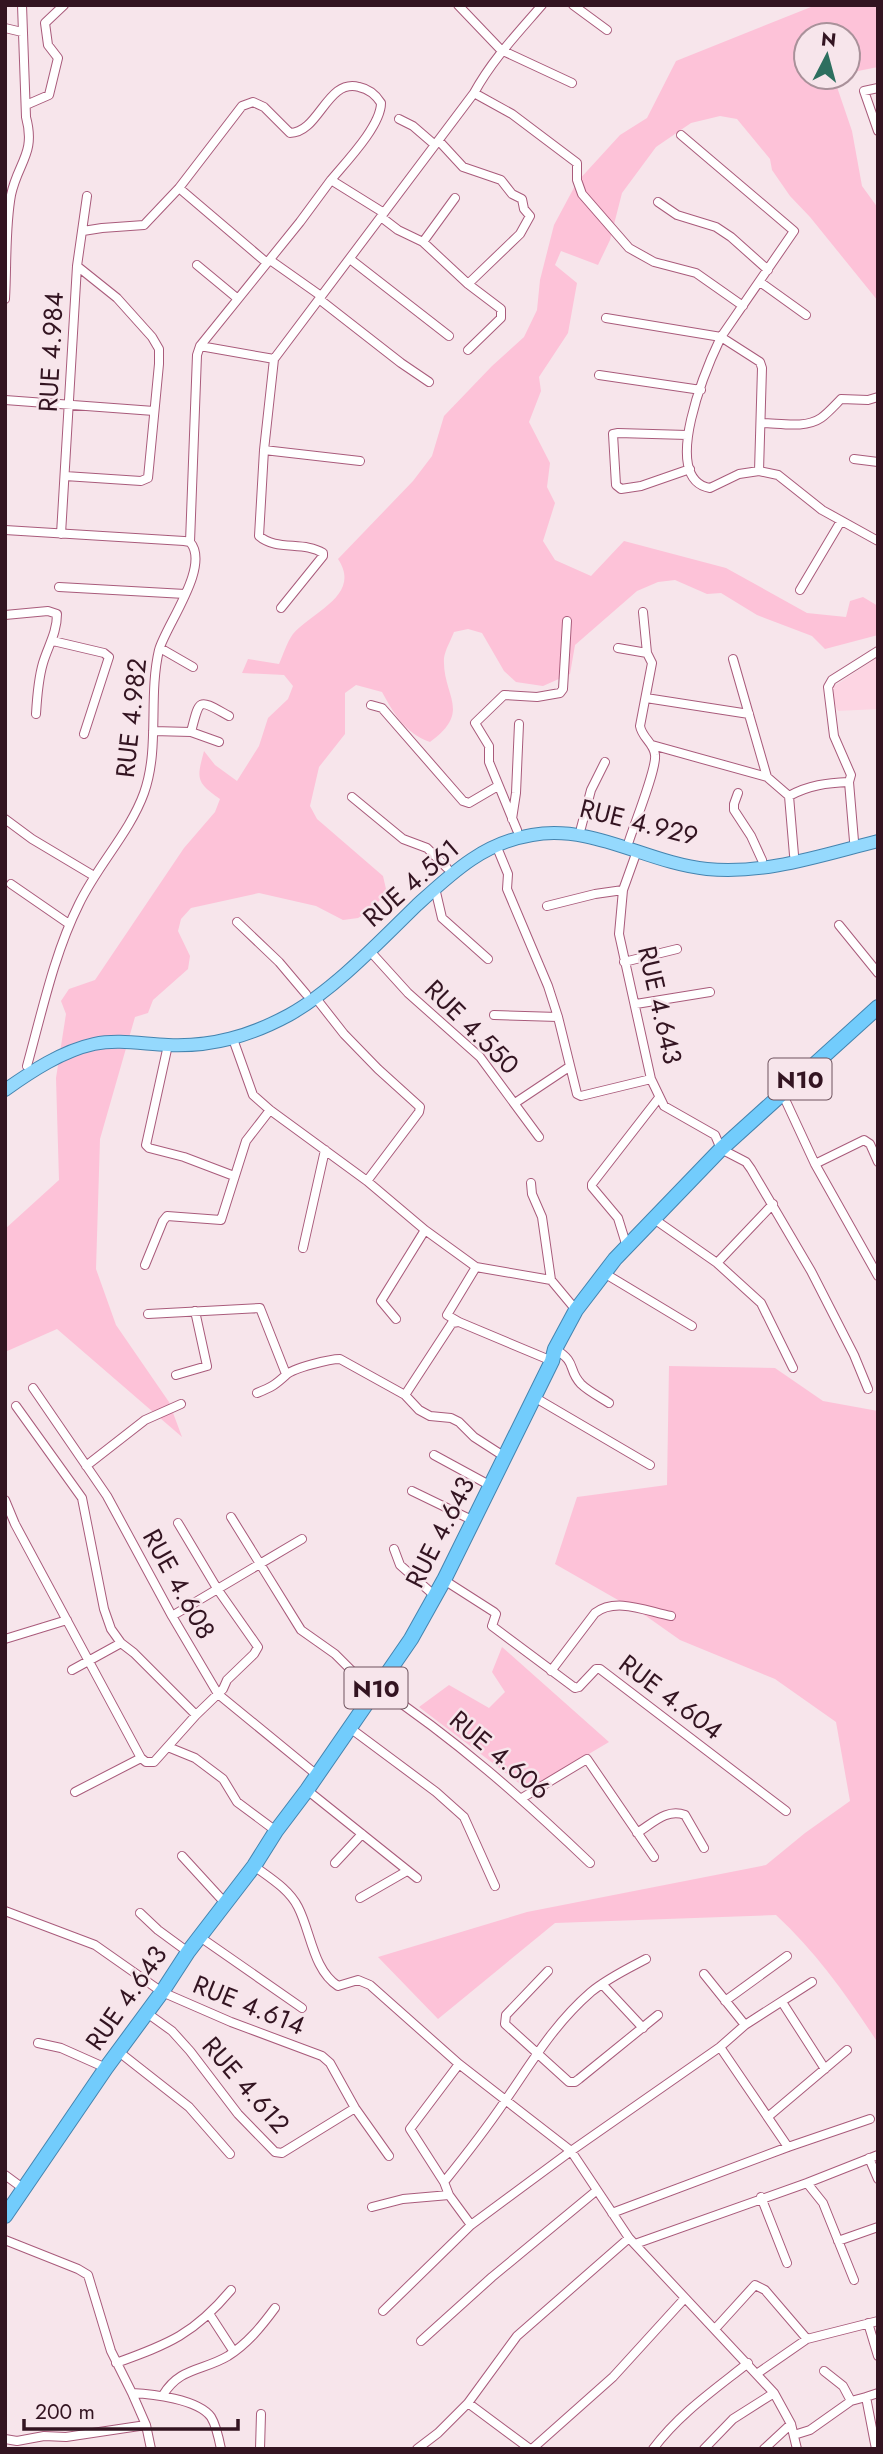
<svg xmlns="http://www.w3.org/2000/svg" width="883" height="2454" viewBox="0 0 883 2454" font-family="Jost,sans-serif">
  <rect width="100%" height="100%" fill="#f7e5eb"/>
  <!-- built -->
  <path fill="#fdd5e3" d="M 878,657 L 878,709 L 838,711 L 834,703 L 833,687 Z"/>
  <!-- green -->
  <path fill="#fdc2d8" d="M 816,5 L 878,5 L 878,67 L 848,73 L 848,35 L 806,35 L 806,77 L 839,77 L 837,87 L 852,131 L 862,186 L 878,208 L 878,301 L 810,217 L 790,196 L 772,170 L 770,159 L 737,119 L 720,116 L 691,123 L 656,147 L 622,193 L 610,240 L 598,265 L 561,251 L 555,265 L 577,283 L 568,333 L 539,377 L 541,391 L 529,422 L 550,463 L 547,487 L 555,503 L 543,541 L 555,560 L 591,576 L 624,541 L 726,568 L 807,613 L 846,617 L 850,601 L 863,597 L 878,606 L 878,635 L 825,649 L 812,636 L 757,615 L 721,593 L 707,594 L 675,580 L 658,582 L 637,591 L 575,645 L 570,674 L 543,686 L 516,682 L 504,671 L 482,633 L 468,629 L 454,632 C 451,640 445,650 444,658 C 442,696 473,711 430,742 C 405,733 394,714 382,692 L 356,685 L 345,693 L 345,734 L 319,767 L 310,806 L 317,819 L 383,876 L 386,889 L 380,900 L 369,911 L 358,918 L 343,920 L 316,906 L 259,893 L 191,908 L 181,919 L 178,931 L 190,956 L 188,969 L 153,1000 L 148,1013 L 135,1017 L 100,1139 L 96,1269 L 116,1325 L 169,1402 L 182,1437 L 57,1329 L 5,1352 L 5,1229 L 59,1180 L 56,1078 L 66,1014 L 61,1001 L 69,989 L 95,980 L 184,848 L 215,812 L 220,799 C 195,782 197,778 204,751 L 215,765 L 237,781 L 259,746 L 268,718 L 288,699 L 293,686 L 284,675 L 242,673 L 248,659 L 279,664 C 283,655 287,642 293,634 C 313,611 362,595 338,559 L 413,481 L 432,456 L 444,416 L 492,366 L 524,337 L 537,310 L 540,280 L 554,225 L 577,182 L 620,135 L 647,118 L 676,61 Z
    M 669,1366 L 775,1368 L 823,1401 L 878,1411 L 878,2043 C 847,1996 817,1953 776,1915 L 555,1923 L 438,2019 L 378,1957 L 527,1912 L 766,1865 L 805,1833 L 850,1801 L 836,1722 L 775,1679 L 680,1640 L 646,1616 L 555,1564 L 577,1497 L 667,1485 Z
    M 502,1647 L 609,1742 L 528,1790 L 419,1707 L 449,1685 L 489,1708 L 505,1692 L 492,1672 Z"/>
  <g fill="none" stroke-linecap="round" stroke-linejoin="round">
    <!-- minor casing -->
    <g stroke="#a95b7b" stroke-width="10">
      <path id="minor" d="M 458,5 L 501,50 L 572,83
        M 573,5 L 607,30
        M 5,28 L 22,32
        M 878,88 L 864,91 L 878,131
        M 474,93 C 492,60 517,34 542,5
        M 26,105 L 49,95 L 58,58 L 48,45 L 45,23 L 64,5
        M 399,119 L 413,126 L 435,145
        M 681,135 L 794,231 L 721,337 C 708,364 658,479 710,488 L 739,474 L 759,471 L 778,475 L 822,510 L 878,541
        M 439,141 L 463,167 L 501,180 L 512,194 L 522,199 L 524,209 L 530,216 L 520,234 L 468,284
        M 179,188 L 267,263
        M 658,202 L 677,215 L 716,227 L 731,237 L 768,270
        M 381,217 L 398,230 L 423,242 L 468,284 L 501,309 L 501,318 L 468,350
        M 83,231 L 102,228 L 144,225 L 179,188 L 242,106 L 253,102 L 264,107 L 290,133 C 319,133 327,78 359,87 C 369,89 376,95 381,103 C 381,126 345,163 331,180
        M 423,242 L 455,198
        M 350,259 L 449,336
        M 270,260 L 321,296
        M 197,265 L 238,299
        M 77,266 L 87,196
        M 760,282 L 806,315
        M 5,299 C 7,265 5,228 11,195 C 18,162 36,154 26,117 L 22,5
        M 319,299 L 401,363 L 429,382
        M 606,318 L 721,337 L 760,362 L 762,368 L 759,471
        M 200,346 L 274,359
        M 599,375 L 701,390
        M 5,400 L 154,411
        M 761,423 C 779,423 805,429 821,418 C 828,413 835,405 841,399 L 868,400 L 878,397
        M 687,435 L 618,433 L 613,434 L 616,485 L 621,489 L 641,486 L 690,469
        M 264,450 L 360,461
        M 854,459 L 878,462
        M 5,530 L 184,541 L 190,542 C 211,566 166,625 159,650 C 148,697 160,748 144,793 C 130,832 97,866 79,904 C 54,954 42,1012 27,1066
        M 61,534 L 77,266 L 117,298 L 152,337 L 159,349 L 159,364 L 148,478 L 141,481 L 65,476
        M 190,542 L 197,355 L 200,346 L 300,222 L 331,180 L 384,213
        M 59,587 L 185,594
        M 800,590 L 841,521
        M 281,608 L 323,556 L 323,553 C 304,541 276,551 259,536 L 264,450 L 274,359 L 474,93 L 512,114 L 577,163 L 577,180 L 582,194 L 629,248 L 654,262 L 696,273 L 743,306
        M 643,612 L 647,653
        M 5,615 L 48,611 L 57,614 C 57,633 48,646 43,663 C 38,680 37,697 36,714
        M 53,641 L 104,653 L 109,657 L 84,734
        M 160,648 L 193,667
        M 618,648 L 647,653 L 652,663 L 640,726 C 642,738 654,743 655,755 C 657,768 634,825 629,841
        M 733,659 L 767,777
        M 646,698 L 749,714
        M 371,705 L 382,708 L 463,801 L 469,803 L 498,786
        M 153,731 L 191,732 L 219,742
        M 191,732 C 200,697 198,699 229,716
        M 652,745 L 767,777 L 789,796 C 809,785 827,783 849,782
        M 738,793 L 734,804 L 734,810 L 751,836 L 762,860
        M 789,796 L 794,855
        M 352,797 L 403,839 L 427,848 L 447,868
        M 5,819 L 32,839 L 94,876
        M 512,819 L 516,793 L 519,724
        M 581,828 L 591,790 L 605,762
        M 517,830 L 489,762 L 489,746 L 475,723 L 504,695 L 537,697 L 560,693 L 563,689 L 567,621
        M 854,841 L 849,782 L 851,775 L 834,736 L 828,687 L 832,680 L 878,651
        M 496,845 L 508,874 L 507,889 L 548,986 L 558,1017 L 577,1094 L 581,1096 L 651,1079
        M 637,851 L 623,890 L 619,934 L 651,1079 L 664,1106 L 715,1135 L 721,1149 L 746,1162 L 751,1169 L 811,1271 L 854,1355 L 868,1389
        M 11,884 L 69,924
        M 435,888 L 442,918 L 488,959
        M 547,906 L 595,894 L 623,890
        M 237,922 L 279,962 L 306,994
        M 839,925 L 878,973
        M 369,950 L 408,993 L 480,1057 L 539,1137
        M 624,962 L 677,949
        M 315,997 L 344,1034 L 378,1069 L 420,1107 L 419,1112 L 367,1181
        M 636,1004 L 710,992
        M 494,1015 L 558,1017
        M 233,1039 L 253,1095 L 270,1110 L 367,1181 L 425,1230
        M 168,1045 L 146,1145 L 149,1148 L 184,1157 L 234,1176
        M 783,1095 L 815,1164 L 878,1276
        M 515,1103 L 569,1067
        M 815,1164 L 864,1140 L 870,1144 L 878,1162
        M 531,1183 L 532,1194 L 542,1217 L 551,1280
        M 654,1219 L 717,1263 L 773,1204
        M 627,1247 L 618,1218 L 592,1187 L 592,1184 L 658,1099
        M 303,1248 L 325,1150
        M 717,1263 L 761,1303 L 793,1368
        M 145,1265 L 163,1221 L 167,1216 L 221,1220 L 246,1141 L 270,1110
        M 476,1267 L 447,1315 L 459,1322 L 552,1361
        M 604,1273 L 692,1326
        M 148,1314 L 260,1308 L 286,1374
        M 396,1319 L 381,1301 L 425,1230 L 476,1267 L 551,1280 L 576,1310
        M 555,1349 C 578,1363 567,1369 581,1384 C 588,1391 600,1397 609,1403
        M 176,1375 L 207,1366 L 195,1311
        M 33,1388 L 107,1496 L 172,1616 L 218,1694 L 317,1775
        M 257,1393 C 272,1387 275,1385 286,1375 C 293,1368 330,1359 340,1359 L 405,1395 L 419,1410 L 430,1416 L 451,1418 L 459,1422 L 474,1437 L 505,1457
        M 405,1395 L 452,1323 L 459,1322
        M 534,1397 L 650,1465
        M 16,1406 L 82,1498 L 104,1609 L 111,1629 L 121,1643 L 134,1653 L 196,1715
        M 434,1455 L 491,1486
        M 86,1466 L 145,1420 L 181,1404
        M 412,1491 L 474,1521
        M 5,1500 L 15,1524 L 141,1758 L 146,1762 L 154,1762 L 196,1715 L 223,1689 L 227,1680 L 254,1654 L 258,1647 L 218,1590 L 178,1523
        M 231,1517 L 301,1630 L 335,1654 L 373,1692
        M 394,1549 L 400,1565 L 435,1596
        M 444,1580 L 494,1612 L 496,1614 L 492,1626 L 575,1688 L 579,1687 L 596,1669 L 600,1669 L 786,1811
        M 172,1616 L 302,1539
        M 5,1639 L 67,1620
        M 72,1670 L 121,1643
        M 551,1671 L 595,1613 C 616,1597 646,1611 671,1616
        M 377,1687 C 454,1738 523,1799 590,1863
        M 350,1728 L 436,1792 L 464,1817 L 495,1886
        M 168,1747 L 195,1758 L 223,1779 L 237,1802 L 276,1831
        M 307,1790 L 417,1878
        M 75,1792 L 141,1758
        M 522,1798 L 587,1759 L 654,1857
        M 637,1833 C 653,1823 667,1808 685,1815 L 704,1848
        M 182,1856 L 225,1903
        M 335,1863 L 362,1834
        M 254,1866 C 270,1878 289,1889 298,1907 C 311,1932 313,1970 338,1986 L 358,1980 L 370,1985 L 459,2064 L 410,2129 L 444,2182 L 449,2195 L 471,2225 L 571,2151 L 720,2047 L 745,2025 L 812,1982
        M 360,1898 L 407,1871
        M 5,1911 L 95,1945 L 162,1992 L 231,2022 L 322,2056 L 330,2063 L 355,2108 L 389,2156
        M 140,1913 L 158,1930 L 188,1952
        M 200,1937 L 302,2008
        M 548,1971 L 506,2015 L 505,2024 L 569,2082 L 575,2082 L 579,2079 L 658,2015
        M 704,1974 L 745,2025
        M 602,1984 L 643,2028
        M 725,2001 L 787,1956
        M 782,2002 L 825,2069
        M 147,2013 L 172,2031 L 190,2051 L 238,2114 L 275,2152 L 282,2153 L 355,2108
        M 38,2043 L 61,2048 L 106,2068
        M 720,2047 L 788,2147
        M 119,2052 L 189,2107 L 230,2154
        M 459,2064 L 571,2151 L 629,2238 L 774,2393 L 791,2424 L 797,2449
        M 769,2116 L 847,2050
        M 869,2158 L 878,2179
        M 5,2175 L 24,2189
        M 444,2182 C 465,2156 486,2129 505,2101 C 532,2062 554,2024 591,1992 C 608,1978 627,1969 646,1959
        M 807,2183 L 823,2203 L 854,2280
        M 761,2197 L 787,2263
        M 372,2207 L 403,2199 L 449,2195
        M 612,2213 L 788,2147 L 870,2119
        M 5,2240 L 78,2269 L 88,2275 L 111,2351 L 132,2393 C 152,2394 198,2399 211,2417 C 216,2425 219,2439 221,2449
        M 838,2241 L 878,2227
        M 635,2244 L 807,2183 L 878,2155
        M 383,2311 L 471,2225
        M 210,2315 L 234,2352
        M 868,2323 L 878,2356
        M 715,2329 L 755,2285 L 765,2290 L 807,2339
        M 421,2341 L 492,2277 L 596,2191
        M 116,2363 C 169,2344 194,2334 231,2290
        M 824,2371 L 843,2386 L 851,2401
        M 758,2373 L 807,2339 L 878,2321
        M 132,2393 L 146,2425 L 151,2449
        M 163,2395 C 180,2367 203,2371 228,2356 C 248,2343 261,2327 275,2308
        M 866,2397 L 878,2393
        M 468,2403 L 530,2449
        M 794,2435 L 810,2430 L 851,2401 L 866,2397 L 876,2449
        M 5,2439 L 17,2441 L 44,2436 L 66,2437 L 146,2425
        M 260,2449 L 261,2414
        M 417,2449 L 438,2433 L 468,2403 L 517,2336 L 629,2238
        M 532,2449 L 613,2377 L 685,2298
        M 653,2449 C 679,2414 714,2390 748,2363
        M 704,2449 L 733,2419 L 774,2393
        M 764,2449 L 791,2424"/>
    </g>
    <!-- primary casing -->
    <g stroke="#4584af" stroke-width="14">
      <path id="primary" d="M 5,1090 C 32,1071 62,1051 94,1044 C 118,1039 143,1044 168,1045 C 212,1047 250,1036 289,1015 C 334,990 380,941 417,905 C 452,873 483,843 532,835 C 593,824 647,863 707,869 C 764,875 822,855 878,841"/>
    </g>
    <!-- trunk casing -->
    <g stroke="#4584af" stroke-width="16">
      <path id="trunk" d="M 5,2216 L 106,2068 L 162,1992 L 188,1952 L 254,1866 L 276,1831 L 307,1790 L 411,1639 L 444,1580 L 552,1361 L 555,1349 L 576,1310 L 615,1259 L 721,1149 L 878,1007"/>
    </g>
    <!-- minor -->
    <use href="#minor" stroke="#fff" stroke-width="8"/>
    <!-- primary -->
    <use href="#primary" stroke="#95d9fd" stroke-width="12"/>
    <!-- trunk -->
    <use href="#trunk" stroke="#72ccfc" stroke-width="14"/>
  </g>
  <g text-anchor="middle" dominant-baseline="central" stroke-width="5" stroke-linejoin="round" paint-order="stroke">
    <!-- shield labels -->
    <g fill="#f7e5eb" stroke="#6e535e" stroke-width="2">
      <rect x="768.5" y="1058.5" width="63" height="41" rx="5"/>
      <rect x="344.5" y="1667.5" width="63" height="41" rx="5"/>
    </g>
    <g font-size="24" font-weight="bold" fill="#331421">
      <text x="800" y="1079">N10</text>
      <text x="376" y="1688">N10</text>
    </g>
    <!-- street labels -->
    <g font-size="26" fill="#331421" stroke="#f7e5eb">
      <text transform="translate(51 352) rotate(-87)">RUE 4.984</text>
      <text transform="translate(131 718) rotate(-84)">RUE 4.982</text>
      <text transform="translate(639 822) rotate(14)">RUE 4.929</text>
      <text transform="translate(411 883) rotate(-41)">RUE 4.561</text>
      <text transform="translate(660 1005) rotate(77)">RUE 4.643</text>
      <text transform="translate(472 1027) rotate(45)">RUE 4.550</text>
      <text transform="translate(440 1532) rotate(-63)">RUE 4.643</text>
      <text transform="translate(179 1584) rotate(61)">RUE 4.608</text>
      <text transform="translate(671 1697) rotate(37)">RUE 4.604</text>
      <text transform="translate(500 1755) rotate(40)">RUE 4.606</text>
      <text transform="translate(126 1998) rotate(-55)">RUE 4.643</text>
      <text transform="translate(249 2005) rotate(22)">RUE 4.614</text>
      <text transform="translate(246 2085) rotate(49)">RUE 4.612</text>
    </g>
  </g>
  <!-- border -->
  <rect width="883" height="2454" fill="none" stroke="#331421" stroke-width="14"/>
  <!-- north arrow -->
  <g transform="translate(827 56) rotate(6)"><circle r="33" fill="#f7e5eb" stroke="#a9919a" stroke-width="2"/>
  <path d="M0-5L12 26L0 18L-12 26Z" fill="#2d6f5f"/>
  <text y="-10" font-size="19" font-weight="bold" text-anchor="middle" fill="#331421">N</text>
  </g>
  <!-- scale -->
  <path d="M24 2419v10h214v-10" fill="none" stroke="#331421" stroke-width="3.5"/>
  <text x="35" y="2419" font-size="21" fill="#331421" stroke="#f7e5eb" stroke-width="5" paint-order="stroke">200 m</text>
</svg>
